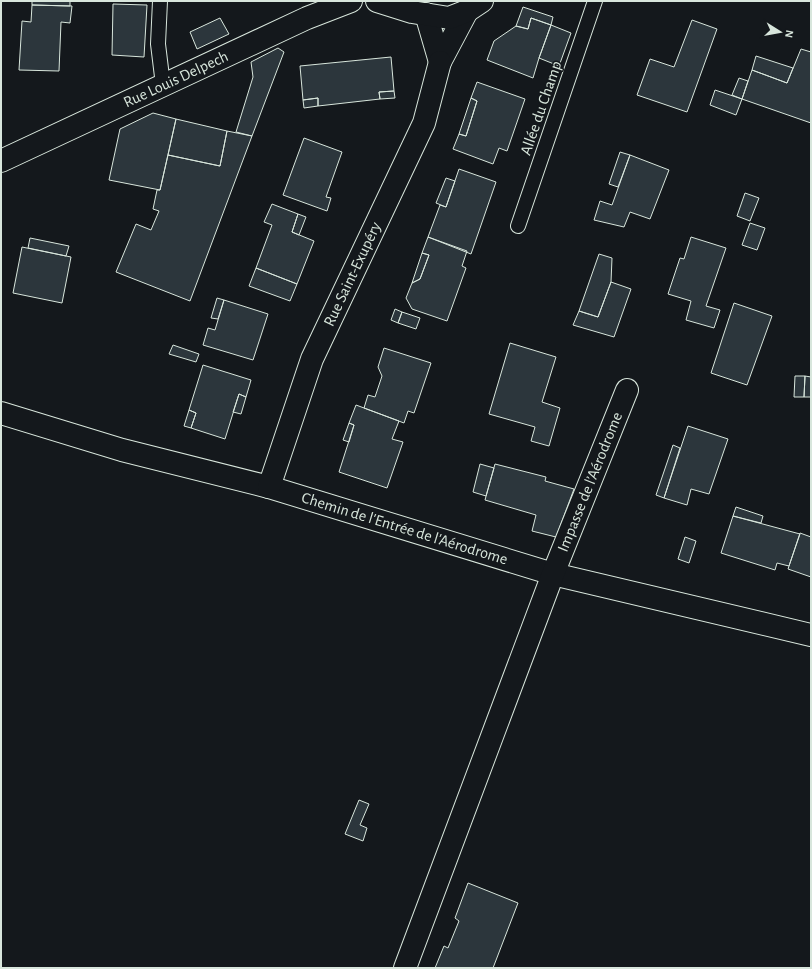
<svg xmlns="http://www.w3.org/2000/svg" width="812" height="969" viewBox="0 0 812 969" font-family="'Alegreya Sans',sans-serif">
  <rect width="100%" height="100%" fill="#14181c"/>
  <!-- building -->
  <path fill="#2c363c" stroke="#d8e6dc" d="M 32,1 L 70,1 L 70,6 L 32,5 Z
    M 113,4 L 147,5 L 144,57 L 112,55 Z
    M 32,5 L 72,6 L 70,23 L 61,22 L 59,71 L 19,70 L 22,21 L 31,22 Z
    M 523,7 L 553,17 L 551,25 L 531,18 L 528,29 L 516,26 Z
    M 220,18 L 229,34 L 197,49 L 190,32 Z
    M 531,18 L 551,25 L 539,58 L 533,78 L 487,60 L 494,41 L 516,26 L 528,29 Z
    M 692,20 L 717,29 L 687,112 L 637,95 L 650,59 L 674,67 Z
    M 551,25 L 571,33 L 559,66 L 539,58 Z
    M 278,48 L 284,52 L 252,136 L 236,132 L 253,77 L 251,62 Z
    M 801,49 L 811,52 L 811,123 L 742,99 L 752,70 L 787,83 Z
    M 756,56 L 793,68 L 787,83 L 752,70 Z
    M 391,57 L 394,91 L 379,92 L 380,99 L 318,106 L 318,98 L 303,100 L 300,66 Z
    M 739,78 L 748,81 L 742,99 L 732,95 Z
    M 477,82 L 525,99 L 507,151 L 499,148 L 493,164 L 453,149 L 459,134 L 466,136 L 477,101 L 471,98 Z
    M 715,90 L 742,99 L 736,115 L 710,105 Z
    M 394,91 L 395,98 L 380,99 L 379,92 Z
    M 318,98 L 318,106 L 304,108 L 303,100 Z
    M 471,98 L 477,101 L 466,136 L 459,134 Z
    M 153,113 L 176,119 L 160,190 L 109,180 L 120,129 Z
    M 176,119 L 227,131 L 220,166 L 168,155 Z
    M 227,131 L 252,136 L 190,301 L 116,272 L 136,224 L 151,230 L 159,211 L 153,209 L 157,190 L 160,190 L 168,155 L 220,166 Z
    M 304,138 L 342,152 L 326,197 L 331,198 L 327,211 L 283,195 Z
    M 620,152 L 630,155 L 618,187 L 609,184 Z
    M 630,155 L 669,170 L 650,219 L 630,212 L 624,227 L 594,220 L 600,201 L 612,205 Z
    M 459,169 L 496,182 L 471,254 L 428,237 L 440,205 L 446,207 Z
    M 446,178 L 455,181 L 446,207 L 436,203 Z
    M 745,193 L 759,198 L 750,221 L 737,216 Z
    M 272,204 L 298,214 L 292,232 L 314,241 L 297,284 L 256,268 L 272,225 L 264,222 Z
    M 298,214 L 306,217 L 299,235 L 292,232 Z
    M 750,223 L 765,228 L 757,250 L 742,245 Z
    M 428,237 L 467,251 L 462,266 L 466,268 L 447,321 L 412,309 L 406,298 L 412,283 L 420,279 L 429,255 L 422,253 Z
    M 691,237 L 726,248 L 706,306 L 720,310 L 714,328 L 686,320 L 691,301 L 668,294 L 680,258 L 684,259 Z
    M 30,238 L 69,246 L 66,256 L 28,248 Z
    M 22,247 L 71,257 L 62,303 L 13,293 Z
    M 422,253 L 429,255 L 420,279 L 412,283 Z
    M 599,254 L 612,258 L 611,282 L 598,317 L 579,311 Z
    M 256,268 L 297,284 L 290,301 L 249,286 Z
    M 611,282 L 631,289 L 614,337 L 573,325 L 579,311 L 598,317 Z
    M 217,298 L 224,300 L 218,319 L 211,318 Z
    M 224,300 L 268,314 L 253,360 L 203,345 L 208,328 L 215,330 Z
    M 734,303 L 772,316 L 747,385 L 711,373 Z
    M 395,309 L 402,312 L 398,323 L 391,320 Z
    M 402,312 L 420,318 L 416,329 L 398,323 Z
    M 510,343 L 556,357 L 542,402 L 560,408 L 549,446 L 531,441 L 535,427 L 489,414 Z
    M 173,345 L 199,354 L 196,362 L 169,354 Z
    M 384,348 L 431,363 L 414,413 L 408,411 L 404,423 L 364,408 L 368,395 L 375,397 L 382,376 L 378,367 Z
    M 203,365 L 251,380 L 246,397 L 239,394 L 225,439 L 191,428 L 196,413 L 189,410 Z
    M 795,376 L 805,376 L 804,397 L 794,397 Z
    M 805,376 L 811,377 L 811,397 L 804,397 Z
    M 239,394 L 246,397 L 241,414 L 233,412 Z
    M 356,405 L 399,421 L 392,439 L 403,442 L 387,488 L 339,472 L 354,425 L 349,423 Z
    M 189,410 L 196,413 L 191,428 L 184,426 Z
    M 349,423 L 354,425 L 349,442 L 343,440 Z
    M 688,426 L 728,439 L 709,494 L 691,489 L 687,505 L 664,498 Z
    M 673,445 L 680,448 L 664,498 L 656,495 Z
    M 480,464 L 494,468 L 486,496 L 473,492 Z
    M 495,464 L 546,477 L 545,481 L 574,489 L 556,537 L 532,531 L 536,515 L 485,500 Z
    M 736,507 L 763,516 L 761,523 L 733,516 Z
    M 733,516 L 800,534 L 789,566 L 777,563 L 775,570 L 721,553 Z
    M 800,533 L 811,537 L 811,577 L 788,569 Z
    M 685,537 L 696,541 L 689,563 L 678,559 Z
    M 359,800 L 369,804 L 360,825 L 367,828 L 363,841 L 345,834 Z
    M 468,883 L 518,903 L 493,968 L 435,968 L 444,946 L 448,948 L 459,921 L 455,918 Z"/>
  <g fill="none" stroke-linecap="round" stroke-linejoin="round">
    <!-- service casing -->
    <g stroke="#d8e6dc" stroke-width="16">
      <path id="service" d="M 160,1 L 158,44 L 163,85
        M 518,226 L 595,1"/>
    </g>
    <!-- minor casing -->
    <g stroke="#d8e6dc" stroke-width="24">
      <g id="minor">
        <path d="M 426,14 L 440,62 L 467,11"/>
        <path id="s1" d="M 1,413 L 122,450 L 269,487 L 553,574 L 811,635"/>
        <path id="s2" d="M 269,487 L 312,359 L 424,123 L 440,62"/>
        <path id="s3" d="M 405,968 L 553,574 L 627,390"/>
      </g>
    </g>
    <!-- tertiary casing -->
    <g stroke="#d8e6dc" stroke-width="24">
      <g id="tertiary">
        <path d="M 377,1 L 412,12 L 449,18 L 467,11 L 482,1"/>
        <path id="s4" d="M 1,161 L 307,18 L 351,1"/>
      </g>
    </g>
    <!-- service -->
    <use href="#service" stroke="#14181c" stroke-width="14"/>
    <!-- minor -->
    <use href="#minor" stroke="#14181c" stroke-width="22"/>
    <!-- tertiary -->
    <use href="#tertiary" stroke="#14181c" stroke-width="22"/>
  </g>
  <g text-anchor="middle" dominant-baseline="central" stroke-width="3" stroke-linejoin="round" paint-order="stroke">
    <!-- street labels -->
    <g font-size="16" fill="#d8e6dc" stroke="#14181c">
      <text stroke="none"><textPath href="#s4" startOffset="193">Rue Louis Delpech</textPath></text>
      <text transform="translate(541 108) rotate(-71)">Allée du Champ</text>
      <text stroke="none"><textPath href="#s2" startOffset="229">Rue Saint-Exupéry</textPath></text>
      <text stroke="none"><textPath href="#s3" startOffset="520">Impasse de l’Aérodrome</textPath></text>
      <text stroke="none"><textPath href="#s1" startOffset="420">Chemin de l'Entrée de l'Aérodrome</textPath></text>
    </g>
  </g>
  <!-- border -->
  <rect width="812" height="969" fill="none" stroke="#d8e6dc" stroke-width="4"/>
  <!-- north arrow -->
  <g transform="translate(780 32) rotate(101)" stroke="#14181c" stroke-width="3" paint-order="stroke">
  <path d="M0-3L7 15L0 10L-7 15Z" fill="#d8e6dc"/>
  <text y="-6" font-size="11" font-weight="bold" text-anchor="middle" fill="#d8e6dc">N</text>
  </g>
</svg>
